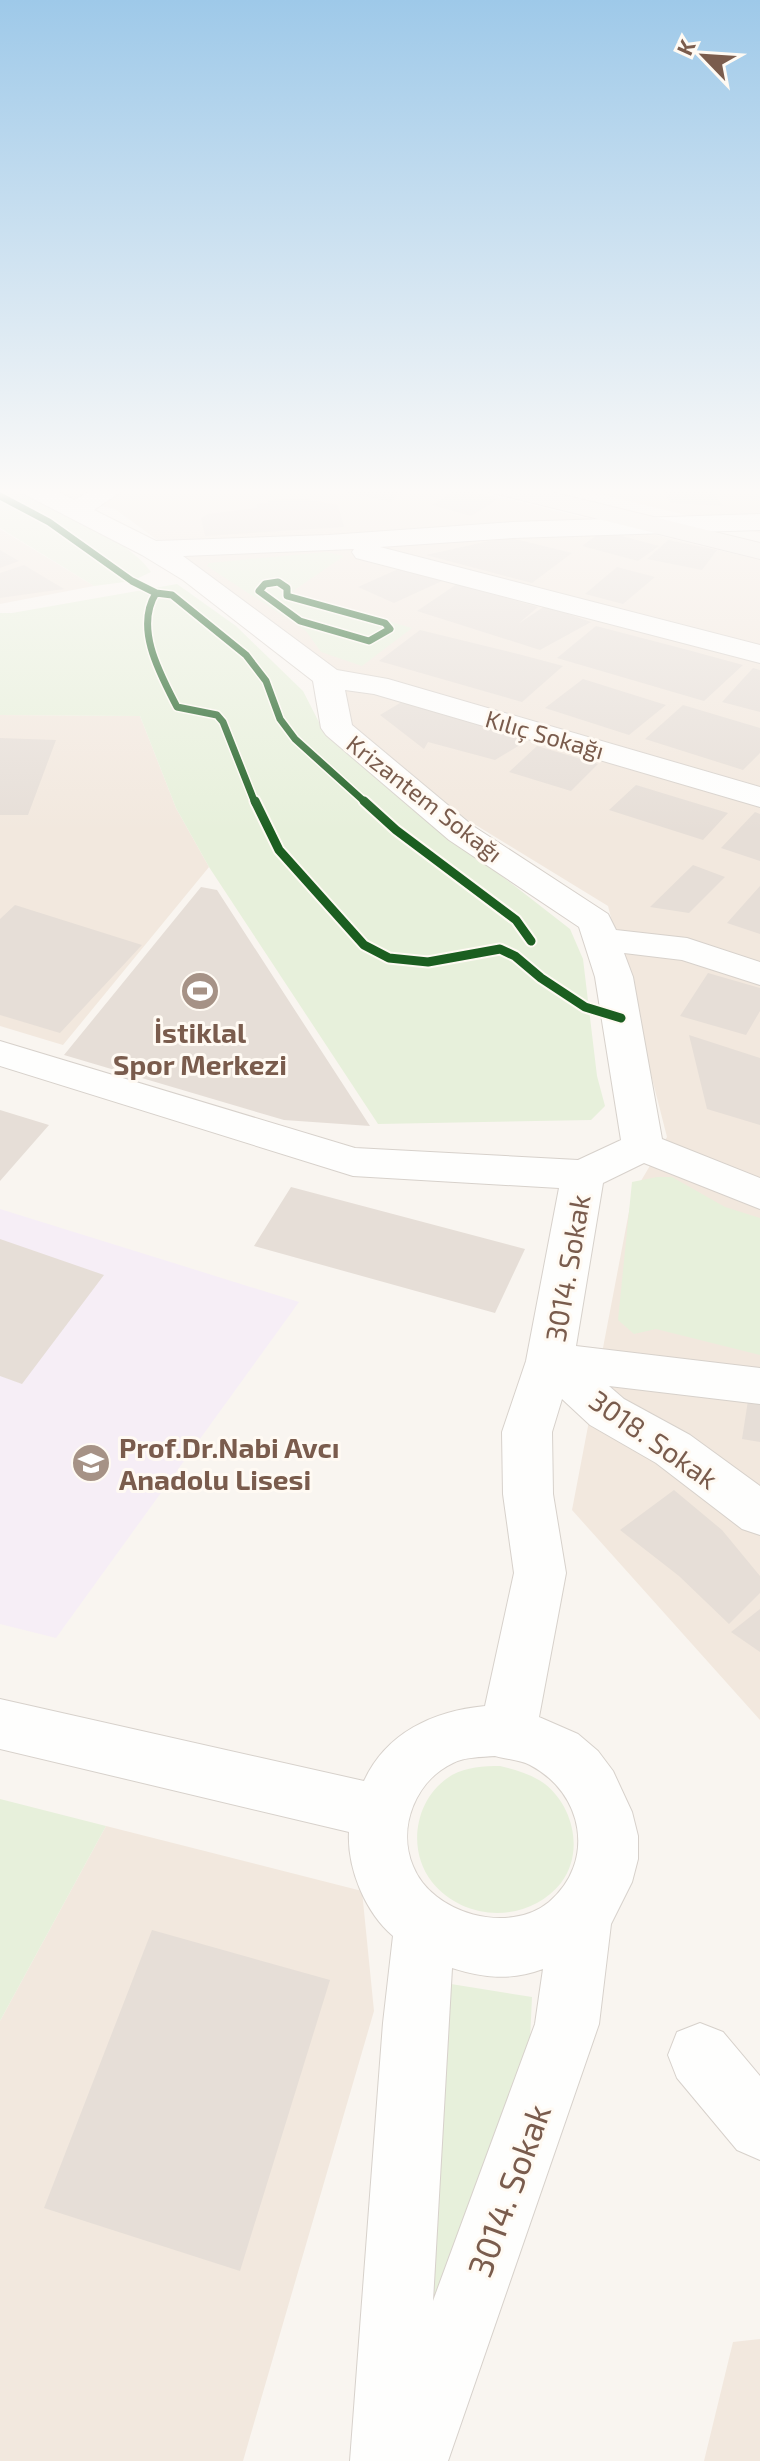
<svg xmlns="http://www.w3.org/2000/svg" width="760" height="2461" viewBox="0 0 760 2461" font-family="'Exo 2',sans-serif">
  <rect width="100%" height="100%" fill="#f9f5f0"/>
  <!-- residential -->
  <path fill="#f2e8de" d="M 0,487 L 457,487 L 760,560 L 760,1720 L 572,1510 L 632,1196 L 667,1137 L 608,906 L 466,819 L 339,721 L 344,677 L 115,509 L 22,490 L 0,493 Z
    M 571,487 L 760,487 L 760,533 L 624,500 Z
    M 0,529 L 94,586 L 0,604 Z
    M 0,715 L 140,716 L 176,808 L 209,867 L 63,1045 L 0,1026 Z
    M 106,1826 L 362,1891 L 374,2011 L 243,2461 L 0,2461 L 0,2021 Z
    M 760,2339 L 760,2461 L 704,2461 L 733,2342 Z"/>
  <!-- education -->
  <path fill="#f6eef6" d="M 0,1209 L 299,1302 L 56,1638 L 0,1624 Z"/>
  <!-- green -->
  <path fill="#e7f0db" d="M 22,490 C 58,509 129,540 151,572 L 132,581 L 94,586 L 0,528 L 0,492 Z
    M 326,552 L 344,556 L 293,591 L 294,594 L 412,628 L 362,666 L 321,652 L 306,631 L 207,566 L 209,563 Z
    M 177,584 L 236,626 L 303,691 L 325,734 L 427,818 L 570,929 L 583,959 L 597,1076 L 605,1106 L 591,1120 L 378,1124 L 209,867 L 176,808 L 140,716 L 0,715 L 0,613 L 12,613 Z
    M 657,1177 L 672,1177 L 725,1207 L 760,1218 L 760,1355 L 656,1329 L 634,1334 L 618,1320 L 632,1182 Z
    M 500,1766 C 516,1770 531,1774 545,1784 C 574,1807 584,1853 561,1883 C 529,1923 465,1923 432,1882 C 406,1849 415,1797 452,1775 C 467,1767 483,1766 500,1766 Z
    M 0,1799 L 106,1826 L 0,2021 Z
    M 451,1984 L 532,1997 L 530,2040 L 431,2321 L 444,2027 Z"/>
  <!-- building -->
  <path fill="#e6ded7" d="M 351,487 L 409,487 L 391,502 L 345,492 Z
    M 660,487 L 710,487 L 723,506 L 671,503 Z
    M 459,488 L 498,499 L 471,516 L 432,505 Z
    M 305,499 L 338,505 L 344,527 L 205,536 L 201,518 L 208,514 L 257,508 L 257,504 L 268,503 L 268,500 Z
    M 603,531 L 659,546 L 638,561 L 582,546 Z
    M 507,537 L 572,553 L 532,583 L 426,555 Z
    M 668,540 L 717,550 L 702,570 L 647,559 Z
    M 0,550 L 19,561 L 0,568 Z
    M 24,565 L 64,589 L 0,598 L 0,573 Z
    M 405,566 L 442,581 L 394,603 L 358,587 Z
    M 617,567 L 655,577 L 623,604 L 585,594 Z
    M 457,584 L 538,607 L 518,624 L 545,606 L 591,622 L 540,650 L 417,611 Z
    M 596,626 L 688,650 L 743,665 L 704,701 L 557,658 Z
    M 420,630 L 522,655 L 563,666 L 522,702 L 379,661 Z
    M 753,668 L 760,670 L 760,712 L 722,702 Z
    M 583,679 L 666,705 L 629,735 L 545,708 Z
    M 405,700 L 533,737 L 495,760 L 428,742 L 424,749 L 380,715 Z
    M 683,705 L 760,728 L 760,753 L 743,770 L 645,739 Z
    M 0,738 L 56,740 L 28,815 L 0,815 Z
    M 537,746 L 598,764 L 571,791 L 509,772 Z
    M 636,785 L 728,813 L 703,840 L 609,810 Z
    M 755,812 L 760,814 L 760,861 L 721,848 Z
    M 693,865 L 725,877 L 689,913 L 650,907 Z
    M 760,886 L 760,934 L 727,923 Z
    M 201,887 L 217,890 L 370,1126 L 284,1120 L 64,1055 Z
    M 15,905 L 142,945 L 60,1033 L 0,1015 L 0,919 Z
    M 708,973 L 760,988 L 760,1011 L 746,1035 L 680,1016 Z
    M 689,1035 L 760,1058 L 760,1125 L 707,1109 Z
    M 0,1110 L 49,1125 L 0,1181 Z
    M 291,1187 L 525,1249 L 495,1313 L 254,1246 Z
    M 0,1239 L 104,1275 L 22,1384 L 0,1376 Z
    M 749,1394 L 760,1396 L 760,1442 L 742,1439 Z
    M 674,1490 L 722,1530 L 760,1576 L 760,1593 L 729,1624 L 679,1576 L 620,1530 Z
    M 760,1609 L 760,1652 L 731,1632 Z
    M 152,1930 L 330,1980 L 240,2271 L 44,2208 Z"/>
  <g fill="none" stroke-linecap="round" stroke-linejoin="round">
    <!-- minor casing -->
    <g stroke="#d7d1cb" stroke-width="2">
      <path id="minor" d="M 17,487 L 49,487 L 74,500 L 97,487 L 128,487 L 94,510 L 156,541 L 329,535 L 513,522 L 760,514 L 760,530 L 513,538 L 380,547 L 760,645 L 760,663 L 356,558 L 352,552 L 354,549 L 183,556 L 337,670 L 388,679 L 760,787 L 760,807 L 374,694 L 345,690 L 352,725 L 473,826 L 608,914 L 616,930 L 687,938 L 760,962 L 760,985 L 682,960 L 624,953 L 633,977 L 662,1139 L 760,1178 L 760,1209 L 644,1163 L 603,1183 L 576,1346 L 760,1368 L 760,1404 L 609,1386 L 624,1399 L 690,1435 L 760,1486 L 760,1535 L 742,1529 L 656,1463 L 590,1425 L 562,1399 L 552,1432 L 553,1494 L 566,1573 L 539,1717 L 578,1734 L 598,1751 L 613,1771 L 632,1812 L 638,1836 L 638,1859 L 632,1882 L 611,1924 L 599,2024 L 448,2461 L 350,2461 L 383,2023 L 393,1936 C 365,1912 347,1868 349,1832 L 0,1749 L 0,1699 L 364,1781 C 386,1733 433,1711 485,1706 L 514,1573 L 503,1494 L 502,1432 L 526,1361 L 559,1188 L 353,1176 L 0,1066 L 0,1041 L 355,1148 L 578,1160 L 621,1140 L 595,977 L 579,927 L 449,840 L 326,735 L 321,728 L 313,681 L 183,580 L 142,555 L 20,492 ZM 495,1756 C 506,1759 520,1760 530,1765 C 584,1793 596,1862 549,1902 C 509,1935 432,1914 413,1866 C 397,1828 415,1781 453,1763 C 465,1757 481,1757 495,1756 ZM 452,1968 C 484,1978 511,1981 543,1969 L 535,2024 L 433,2301 Z
        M 700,2023 L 723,2032 L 760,2076 L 760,2160 L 737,2150 L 677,2078 L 668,2055 L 677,2032 Z"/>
    </g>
    <!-- major casing -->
    <g stroke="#dad1cc" stroke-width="2">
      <path id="major" d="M 486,487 L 531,487 L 760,543 L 760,559 L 489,492 Z"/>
    </g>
    <!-- minor -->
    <use href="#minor" fill="#fefefd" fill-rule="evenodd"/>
    <!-- major -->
    <use href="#major" fill="#f3eee8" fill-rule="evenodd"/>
    <!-- cycleway-far1 casing -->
    <g stroke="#fffaf3" stroke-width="10">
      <path id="cycleway-far1" d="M 0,496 L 49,522 L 132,581 L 156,593 C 134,628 160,674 177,707 L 217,715 L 223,722 L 255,803
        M 278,582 L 287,588 L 287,596 L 385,623 L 390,629 L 369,641 L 300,621 L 259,591 L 265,584 Z
        M 156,593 L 172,595 L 246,655 L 266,681 L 280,719 L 295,739 L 366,803"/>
    </g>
    <!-- cycleway casing -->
    <g stroke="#fffaf3" stroke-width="13">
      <path id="cycleway" d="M 255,801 L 279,850 L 364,945 L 389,958 L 428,962 L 500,949 L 515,956 L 541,978 L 585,1007 L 621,1018
        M 364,801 L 396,830 L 516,920 L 531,941"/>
    </g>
    <!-- cycleway-far1 -->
    <use href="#cycleway-far1" stroke="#1b5e20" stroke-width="7"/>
    <!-- cycleway -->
    <use href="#cycleway" stroke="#1b5e20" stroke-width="9"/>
  </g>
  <!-- sky -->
  <linearGradient id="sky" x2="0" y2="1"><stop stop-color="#9ec9e9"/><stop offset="0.59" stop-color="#fcfaf8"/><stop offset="1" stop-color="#fcfaf8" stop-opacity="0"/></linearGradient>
  <rect width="760" height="832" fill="url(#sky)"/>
  <!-- icons -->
  <defs>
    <g id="stadium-disc" transform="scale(2)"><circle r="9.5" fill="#a69286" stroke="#fffaf3"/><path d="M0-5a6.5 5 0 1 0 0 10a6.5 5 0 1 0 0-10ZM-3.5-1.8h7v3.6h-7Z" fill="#fff"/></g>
    <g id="school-disc" transform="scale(2)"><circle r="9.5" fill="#a69286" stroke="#fffaf3"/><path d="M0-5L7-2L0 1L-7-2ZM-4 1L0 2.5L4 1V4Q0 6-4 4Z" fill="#fff"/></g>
  </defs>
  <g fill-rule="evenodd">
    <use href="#stadium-disc" x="200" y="991"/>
    <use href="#school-disc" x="91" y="1463"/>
  </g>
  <g text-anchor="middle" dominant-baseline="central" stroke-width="6" stroke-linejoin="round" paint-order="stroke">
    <!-- far-street labels -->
    <g font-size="24" fill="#7a5c4d" stroke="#fffaf3">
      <text transform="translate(545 734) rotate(16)">Kılıç Sokağı</text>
      <text transform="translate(425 798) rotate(38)">Krizantem Sokağı</text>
    </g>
    <!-- poi labels -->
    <g font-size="28" font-weight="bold" fill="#7a5c4d" stroke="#fffaf3">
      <text x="200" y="1032">İstiklal<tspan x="200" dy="32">Spor Merkezi</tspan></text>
      <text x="119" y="1447" text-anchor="start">Prof.Dr.Nabi Avcı<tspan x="119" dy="32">Anadolu Lisesi</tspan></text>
    </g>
    <!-- street labels -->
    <g font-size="28" fill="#7a5c4d" stroke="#fffaf3">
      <text transform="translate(567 1268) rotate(-80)">3014. Sokak</text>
      <text transform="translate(654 1439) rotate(35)">3018. Sokak</text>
    </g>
    <!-- near-street labels -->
    <g font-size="34" fill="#7a5c4d" stroke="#fffaf3">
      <text transform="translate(508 2190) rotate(-70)">3014. Sokak</text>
    </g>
  </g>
  <!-- north arrow -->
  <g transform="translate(704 56) rotate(295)" stroke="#fffaf3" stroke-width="6" paint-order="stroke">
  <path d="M0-6L14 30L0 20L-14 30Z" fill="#7a5c4d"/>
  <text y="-12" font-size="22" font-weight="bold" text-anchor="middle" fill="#7a5c4d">K</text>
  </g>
</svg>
